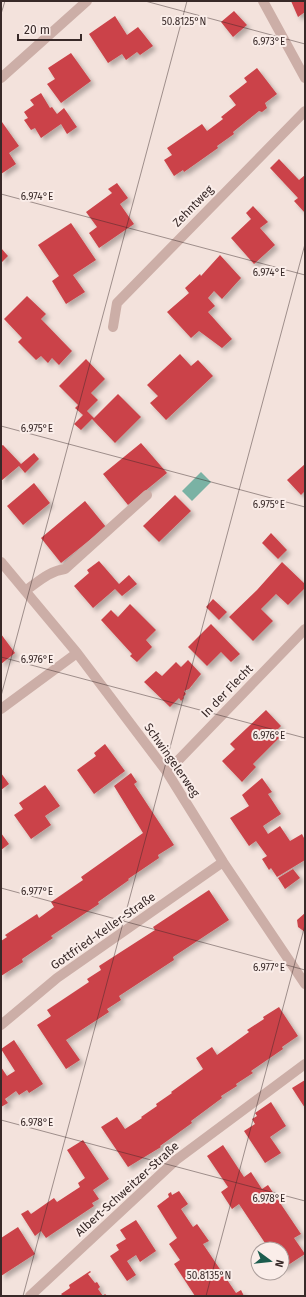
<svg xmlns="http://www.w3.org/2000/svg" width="306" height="1297" viewBox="0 0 306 1297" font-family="'Fira Sans',sans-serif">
  <defs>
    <filter id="shadow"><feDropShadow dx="3.5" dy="3.5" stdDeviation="2" flood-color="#0004"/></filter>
  </defs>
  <rect width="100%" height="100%" fill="#f3e2dc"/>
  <!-- water -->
  <path fill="#7ab2a4" d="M 201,472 L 211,482 L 192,501 L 182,491 Z"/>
  <!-- building -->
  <path fill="#cb4248" filter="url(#shadow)" d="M 291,1 L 305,1 L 305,12 L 298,17 Z
    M 234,11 L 247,25 L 233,37 L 221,22 Z
    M 115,16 L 127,35 L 138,27 L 153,46 L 140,55 L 137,52 L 126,60 L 122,54 L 108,63 L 89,34 Z
    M 71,53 L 91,81 L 61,103 L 47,84 L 55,79 L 48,68 Z
    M 257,68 L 277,94 L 265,103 L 267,108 L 262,112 L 259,111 L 233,132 L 234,134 L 217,146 L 218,148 L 184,172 L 183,170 L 174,176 L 164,160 L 172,155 L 167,148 L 202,124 L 207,131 L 223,119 L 221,117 L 236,105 L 229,96 L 247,82 L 244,78 Z
    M 41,93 L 50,108 L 52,107 L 57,114 L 64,108 L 77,127 L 67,134 L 61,124 L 41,138 L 35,128 L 31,130 L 24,120 L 28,118 L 24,112 L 34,105 L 30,100 Z
    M 2,122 L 19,146 L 9,153 L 16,164 L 1,174 L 1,123 Z
    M 279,159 L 299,180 L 305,175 L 305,213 L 294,201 L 298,198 L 270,168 Z
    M 117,183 L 128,198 L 120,204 L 134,224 L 99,248 L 89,233 L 97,227 L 86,212 L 112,193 L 108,189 Z
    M 253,206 L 268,222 L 260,228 L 275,245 L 254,264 L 231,238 L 251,219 L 246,213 Z
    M 71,223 L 96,260 L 73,275 L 85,292 L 66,304 L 52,281 L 59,276 L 38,245 Z
    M 1,248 L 8,256 L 1,263 Z
    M 220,255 L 241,278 L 222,299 L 214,291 L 208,298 L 215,306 L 208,312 L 232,339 L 222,348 L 199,331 L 191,338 L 167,312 L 189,293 L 185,288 L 200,274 L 201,276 Z
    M 27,296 L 46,314 L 41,319 L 72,351 L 59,365 L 52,358 L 48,363 L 41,356 L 36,360 L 18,342 L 22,338 L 4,319 Z
    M 180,354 L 191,366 L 198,360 L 213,376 L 166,420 L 150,403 L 158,396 L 147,385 Z
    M 86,359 L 105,379 L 91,393 L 98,400 L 87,411 L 94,418 L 118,394 L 141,417 L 115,443 L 92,419 L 81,430 L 74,424 L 83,415 L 75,408 L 78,405 L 59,386 Z
    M 141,443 L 167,473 L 128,505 L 103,474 Z
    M 3,445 L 21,464 L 34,453 L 39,459 L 25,473 L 19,466 L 1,481 L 1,446 Z
    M 305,464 L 305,491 L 301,495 L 287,480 Z
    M 34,483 L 50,503 L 23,525 L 7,506 Z
    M 175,495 L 191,511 L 159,542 L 143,526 Z
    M 85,501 L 106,527 L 61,563 L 41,538 Z
    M 271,533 L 287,550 L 278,559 L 262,543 Z
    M 99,561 L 119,584 L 129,575 L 137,584 L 122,596 L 115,589 L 93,608 L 74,586 L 89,573 L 87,570 Z
    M 282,562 L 305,584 L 305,588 L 288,605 L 276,594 L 261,609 L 273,621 L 253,641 L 229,617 L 257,590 Z
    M 213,599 L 227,612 L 219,620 L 206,607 Z
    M 130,604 L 156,630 L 146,640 L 152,647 L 137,662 L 130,656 L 132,654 L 101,620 L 111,610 L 118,617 Z
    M 211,624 L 240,654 L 231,662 L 221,652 L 207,666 L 188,647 Z
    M 1,634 L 15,653 L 1,664 Z
    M 188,660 L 201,674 L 189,689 L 184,691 L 186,694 L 183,697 L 184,698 L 181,701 L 179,698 L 170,707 L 144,682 L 156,671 L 162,676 L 176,662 L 181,667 Z
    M 266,710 L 281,726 L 274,733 L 279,738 L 253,764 L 256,767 L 242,782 L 222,761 L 235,749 L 230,744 Z
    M 105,744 L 125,771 L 94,794 L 77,770 L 96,756 L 94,753 Z
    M 1,773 L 9,784 L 1,790 Z
    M 131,773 L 137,782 L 134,784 L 174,845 L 158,855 L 159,858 L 128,879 L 129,880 L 98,902 L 99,904 L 51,936 L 53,938 L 22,959 L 23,962 L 1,976 L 1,941 L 7,937 L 5,935 L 37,914 L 39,918 L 54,907 L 51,902 L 83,880 L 81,877 L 143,833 L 114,786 Z
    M 262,778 L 272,792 L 268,794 L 281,814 L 263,826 L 268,834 L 280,826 L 290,841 L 302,834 L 305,840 L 305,860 L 277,877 L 271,868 L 269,870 L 262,859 L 267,856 L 256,841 L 249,846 L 230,818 L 249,806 L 242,795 Z
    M 45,785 L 60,806 L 45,816 L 51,825 L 31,839 L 14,815 L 23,809 L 19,803 Z
    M 1,833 L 9,844 L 1,850 Z
    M 293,869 L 300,878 L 285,889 L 278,878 Z
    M 209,890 L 229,920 L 173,957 L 174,960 L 119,996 L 121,1000 L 107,1009 L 109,1012 L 66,1040 L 80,1060 L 66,1069 L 37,1025 L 51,1016 L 47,1010 L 89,982 L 87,979 L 101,970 L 99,966 L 155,930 L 153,927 Z
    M 305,913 L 305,932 L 298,927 L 297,920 Z
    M 279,1007 L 298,1036 L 282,1047 L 283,1049 L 251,1071 L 253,1073 L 236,1084 L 237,1086 L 221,1096 L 222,1098 L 191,1121 L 192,1123 L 160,1146 L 161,1147 L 128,1167 L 101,1127 L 117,1117 L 125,1129 L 142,1118 L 141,1117 L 157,1106 L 156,1104 L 172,1093 L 171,1092 L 203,1069 L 196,1058 L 212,1047 L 217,1055 L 249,1032 L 247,1030 L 264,1019 L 263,1017 Z
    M 14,1040 L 43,1084 L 29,1093 L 27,1090 L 19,1095 L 16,1091 L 5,1099 L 8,1103 L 1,1107 L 1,1067 L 7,1076 L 15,1071 L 1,1049 Z
    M 305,1080 L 305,1108 L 292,1088 Z
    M 271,1102 L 286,1126 L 270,1137 L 281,1153 L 265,1163 L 244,1131 L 255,1124 L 252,1119 L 257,1116 L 255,1113 Z
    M 83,1140 L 109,1179 L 93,1190 L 99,1199 L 92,1203 L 94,1206 L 46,1238 L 41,1231 L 35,1236 L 21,1214 L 28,1210 L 31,1214 L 54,1198 L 57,1202 L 80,1187 L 78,1183 L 85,1178 L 67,1150 Z
    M 223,1145 L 244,1177 L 251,1172 L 262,1189 L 268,1185 L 301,1234 L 294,1238 L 305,1254 L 282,1269 L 282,1249 L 269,1249 L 239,1204 L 232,1209 L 221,1192 L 228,1187 L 207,1156 Z
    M 179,1191 L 188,1204 L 181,1209 L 193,1227 L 197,1224 L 209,1241 L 203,1244 L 236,1293 L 241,1290 L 244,1296 L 195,1296 L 174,1264 L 180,1260 L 169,1244 L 177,1238 L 157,1206 L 169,1197 L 168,1194 L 171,1192 L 172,1195 Z
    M 136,1220 L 156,1251 L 140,1262 L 136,1255 L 127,1261 L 136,1275 L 127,1281 L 110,1256 L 119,1250 L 116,1245 L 126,1239 L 120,1230 Z
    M 18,1227 L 35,1254 L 1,1276 L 1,1238 Z
    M 90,1271 L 91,1272 L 88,1274 L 95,1283 L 97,1282 L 100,1287 L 98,1289 L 103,1296 L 105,1294 L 107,1296 L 63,1296 L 61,1294 L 70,1288 L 69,1285 Z"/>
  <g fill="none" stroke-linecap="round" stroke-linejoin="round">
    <!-- minor -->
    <path stroke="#ccaea7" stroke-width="10" d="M 263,1 L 305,78
      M 1,78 L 87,1
      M 113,327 L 117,303 L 305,111
      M 1,562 L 77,653 L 167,772 L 223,862 L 305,984
      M 25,591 C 38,582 49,571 65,569 L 147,495
      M 1,709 L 77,653
      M 167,772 L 305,629
      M 1,1025 L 57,978 L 223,862
      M 30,1296 L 176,1160 L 305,1064"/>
  </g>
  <!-- ticks -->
  <path fill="none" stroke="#382928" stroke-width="1" stroke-opacity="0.45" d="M 145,1 L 305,44M 1,14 L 5,1M 1,194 L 305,275M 1,426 L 305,507M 1,657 L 305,738M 1,696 L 187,1M 1,888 L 305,970M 1,1120 L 305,1201M 23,1296 L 305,244M 206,1296 L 305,925"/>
  <g text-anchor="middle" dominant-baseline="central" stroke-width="4" stroke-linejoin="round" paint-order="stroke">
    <!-- street labels -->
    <g font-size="12" fill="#382928" stroke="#faede9">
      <text transform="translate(193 206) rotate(-46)">Zehntweg</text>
      <text transform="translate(227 691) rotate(-46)">In der Flecht</text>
      <text transform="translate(172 760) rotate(55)">Schwingelerweg</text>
      <text transform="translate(103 931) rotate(-35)">Gottfried-Keller-Straße</text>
      <text transform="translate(127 1189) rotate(-42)">Albert-Schweitzer-Straße</text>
    </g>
  </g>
  <g font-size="10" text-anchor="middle" fill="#382928" stroke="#faede9" stroke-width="4" stroke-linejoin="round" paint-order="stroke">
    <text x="184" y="25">50.8125°N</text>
    <text x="269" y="45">6.973°E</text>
    <text x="37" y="200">6.974°E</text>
    <text x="269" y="276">6.974°E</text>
    <text x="37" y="432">6.975°E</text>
    <text x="269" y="508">6.975°E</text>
    <text x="37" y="663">6.976°E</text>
    <text x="269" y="739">6.976°E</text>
    <text x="37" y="895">6.977°E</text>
    <text x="269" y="971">6.977°E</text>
    <text x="37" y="1126">6.978°E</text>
    <text x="269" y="1202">6.978°E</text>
    <text x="209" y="1279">50.8135°N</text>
  </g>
  <!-- border -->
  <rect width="306" height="1297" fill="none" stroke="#382928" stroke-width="4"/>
  <!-- north arrow -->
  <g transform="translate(270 1261) rotate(105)"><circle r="19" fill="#faede9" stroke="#ac9f9c"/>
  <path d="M0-3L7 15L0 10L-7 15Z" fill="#1c5c4e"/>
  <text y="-6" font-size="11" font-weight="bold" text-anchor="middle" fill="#382928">N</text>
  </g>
  <!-- scale -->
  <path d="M18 34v6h63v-6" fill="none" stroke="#382928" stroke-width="2"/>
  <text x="24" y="34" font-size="12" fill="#382928" stroke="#faede9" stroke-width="3" paint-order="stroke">20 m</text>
</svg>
